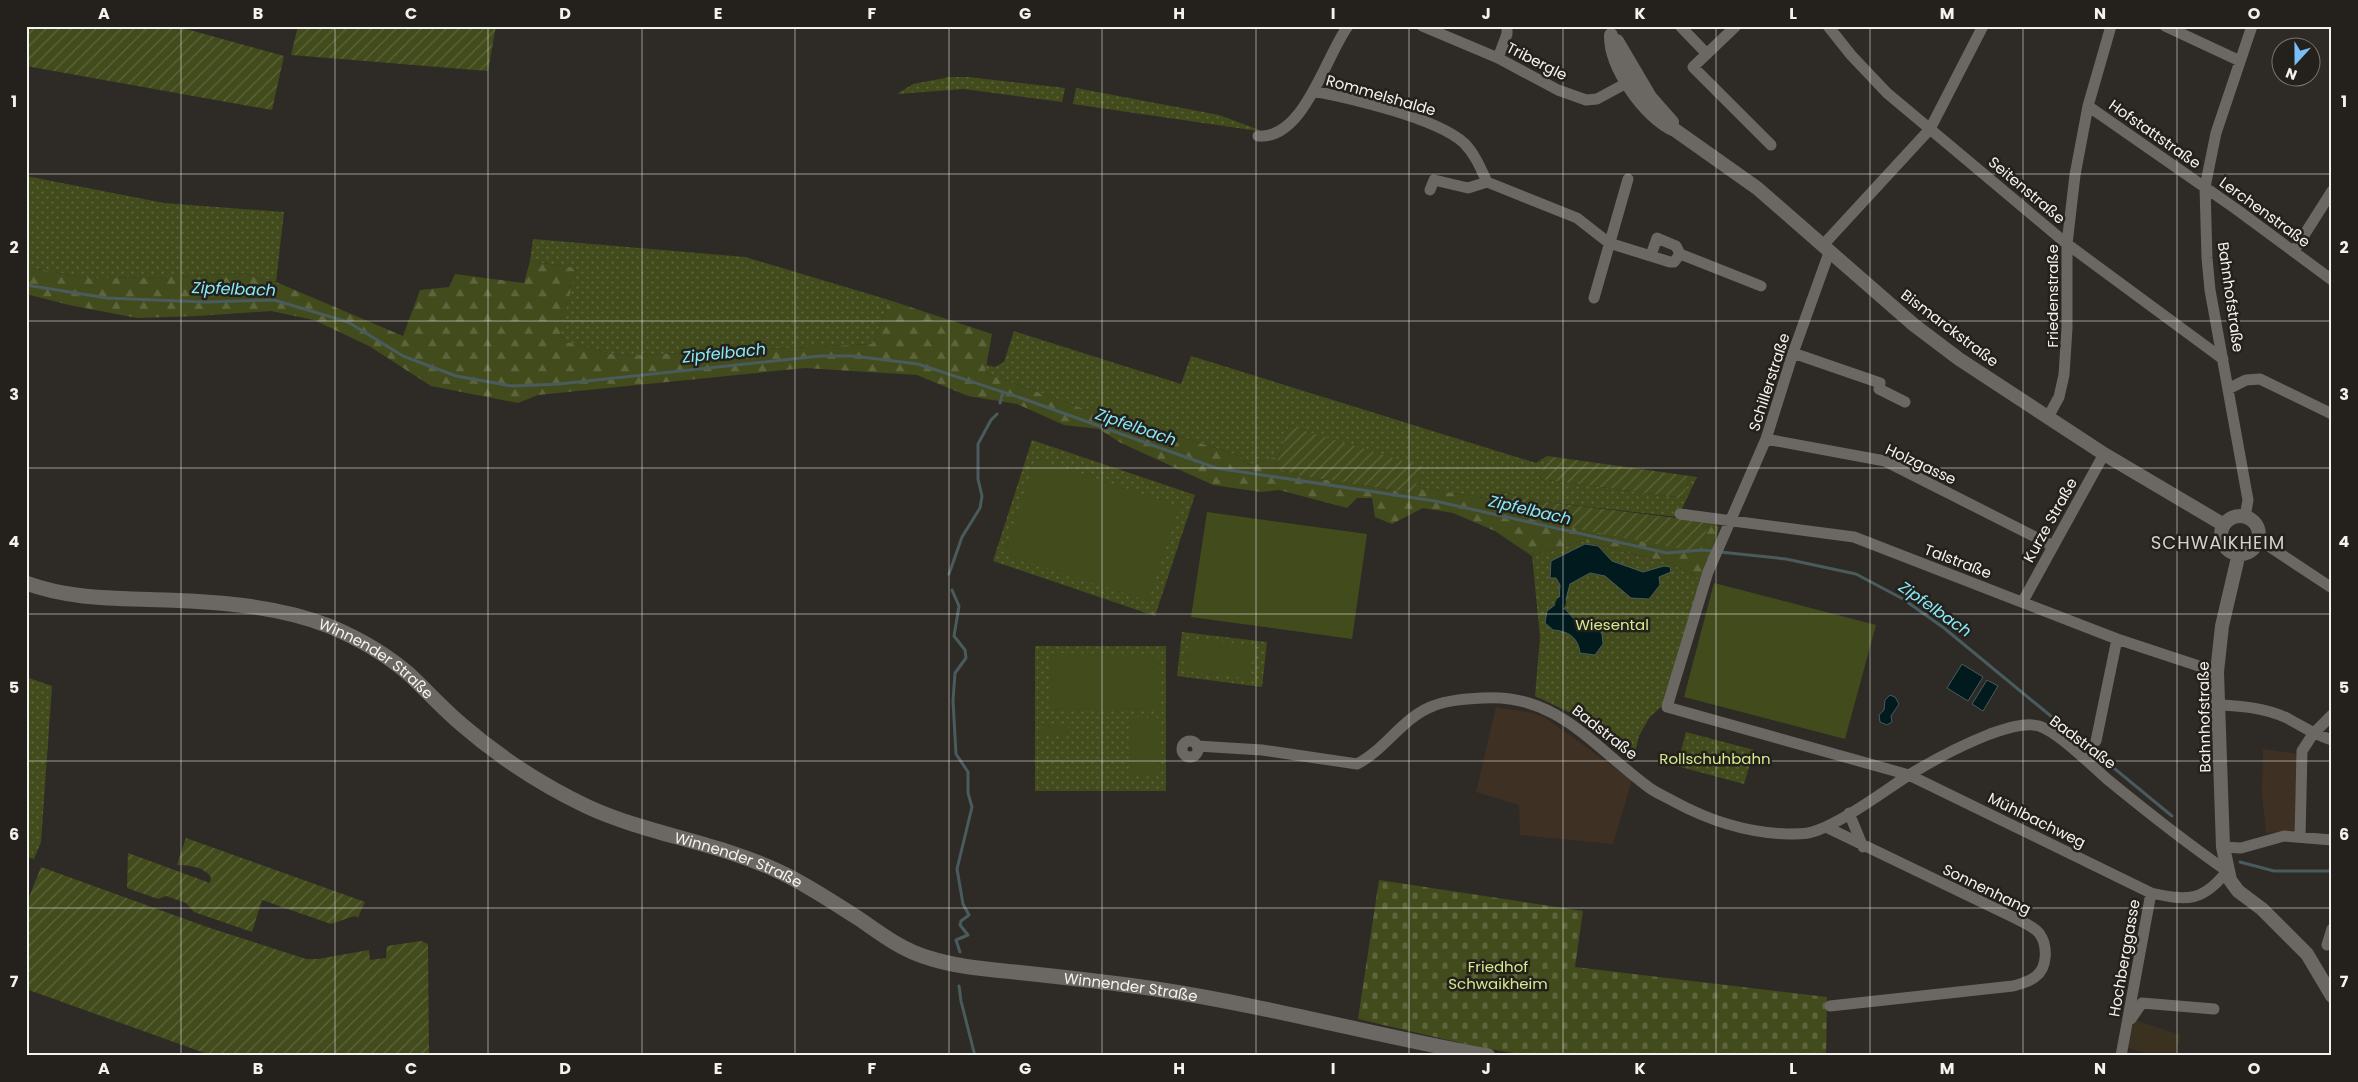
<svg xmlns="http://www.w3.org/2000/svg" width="2358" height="1082" viewBox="0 0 2358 1082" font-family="Poppins,sans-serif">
  <defs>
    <pattern id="grass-dots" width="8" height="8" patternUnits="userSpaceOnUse" patternTransform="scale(1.25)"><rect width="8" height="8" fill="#424b1c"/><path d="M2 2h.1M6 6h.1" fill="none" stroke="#5e653d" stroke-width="1.8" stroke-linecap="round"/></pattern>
    <pattern id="forest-firs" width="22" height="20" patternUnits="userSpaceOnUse" patternTransform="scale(1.25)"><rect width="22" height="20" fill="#424b1c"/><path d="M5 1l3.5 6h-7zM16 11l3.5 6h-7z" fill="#5e653d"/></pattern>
    <pattern id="cemetery-stones" width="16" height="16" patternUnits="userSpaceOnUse" patternTransform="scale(1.25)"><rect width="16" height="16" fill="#424b1c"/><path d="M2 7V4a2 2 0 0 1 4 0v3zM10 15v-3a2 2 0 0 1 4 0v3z" fill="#5e653d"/></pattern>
    <pattern id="garden-furrows" width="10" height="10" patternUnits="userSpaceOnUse" patternTransform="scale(1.25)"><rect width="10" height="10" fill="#424b1c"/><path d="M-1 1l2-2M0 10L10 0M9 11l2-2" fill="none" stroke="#5e653d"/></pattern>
  </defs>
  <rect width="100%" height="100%" fill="#2e2b27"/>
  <!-- commercial -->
  <path fill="#3b3121" d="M 2135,1020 L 2181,1035 L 2175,1056 L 2156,1056 L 2125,1047 Z"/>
  <!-- education -->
  <path fill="#3e3023" d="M 1496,707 L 1532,713 L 1544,717 L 1632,780 L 1613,844 L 1520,835 L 1519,805 L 1476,792 Z
    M 2263,749 L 2298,754 L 2295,801 L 2297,830 L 2266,833 L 2262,793 Z"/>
  <!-- grass -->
  <path fill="url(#grass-dots)" d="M 950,77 L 968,77 L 1065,88 L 1062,102 L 964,89 L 897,94 L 913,84 Z
    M 1076,88 L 1219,115 L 1265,132 L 1073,104 Z
    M 26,176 L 164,203 L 284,212 L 276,282 L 242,273 L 174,277 L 87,278 L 26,267 Z
    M 533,239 L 745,257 L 889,300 L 873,344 L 619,356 L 558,340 L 576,268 L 530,261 Z
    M 1014,331 L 1181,384 L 1191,356 L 1536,463 L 1547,456 L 1540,479 L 1683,498 L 1690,476 L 1697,477 L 1678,517 L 1530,500 L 1500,491 L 1503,501 L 1415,487 L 1422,468 L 1289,426 L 1279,456 L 1249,465 L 1237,455 L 1130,420 L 1123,423 L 985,373 L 986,365 L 995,367 L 1004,362 Z
    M 1032,440 L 1195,495 L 1155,616 L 993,561 Z
    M 1581,541 L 1670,563 L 1703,580 L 1665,703 L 1649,718 L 1639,736 L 1634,757 L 1628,758 L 1571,713 L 1535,696 L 1540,637 L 1532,556 Z
    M 1182,632 L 1267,642 L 1262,687 L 1177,676 Z
    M 1035,646 L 1166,646 L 1166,791 L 1035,791 Z
    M 26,677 L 52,686 L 41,842 L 34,859 L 26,857 Z
    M 1686,732 L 1754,750 L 1744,784 L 1677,766 Z"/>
  <!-- forest -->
  <path fill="url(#forest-firs)" d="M 530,261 L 576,268 L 559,340 L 619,356 L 873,344 L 889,300 L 992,334 L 985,373 L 1123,423 L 1129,420 L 1237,455 L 1249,465 L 1279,456 L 1275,468 L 1301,476 L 1413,493 L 1415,487 L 1503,501 L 1506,508 L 1701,553 L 1709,522 L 1719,527 L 1703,580 L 1670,563 L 1581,541 L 1532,556 L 1495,531 L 1453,513 L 1423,508 L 1392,524 L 1375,517 L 1372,498 L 1357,498 L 1347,508 L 1279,490 L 1261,492 L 1213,485 L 1121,443 L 1099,429 L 1064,425 L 1017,404 L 968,396 L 917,375 L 805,368 L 538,395 L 518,403 L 431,386 L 369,346 L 314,320 L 271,311 L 197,316 L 137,318 L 69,305 L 26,294 L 26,267 L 87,278 L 174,277 L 242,273 L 276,282 L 403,336 L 420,290 L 449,287 L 455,274 L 524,283 Z"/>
  <!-- cemetery -->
  <path fill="url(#cemetery-stones)" d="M 1379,880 L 1583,911 L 1575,967 L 1827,997 L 1826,1056 L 1529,1056 L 1469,1045 L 1358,1019 Z"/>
  <!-- garden -->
  <path fill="url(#garden-furrows)" d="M 26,26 L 175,26 L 284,56 L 272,110 L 26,66 Z
    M 298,26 L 496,26 L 488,71 L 291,55 Z
    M 1289,426 L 1423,467 L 1413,493 L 1301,476 L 1275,468 Z
    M 1547,456 L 1690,476 L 1683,498 L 1540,479 Z
    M 1499,491 L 1530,500 L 1709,522 L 1701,553 L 1528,519 L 1506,508 Z
    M 186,838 L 365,902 L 358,917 L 354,916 L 331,924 L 262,900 L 252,932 L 194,912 L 186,903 L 166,896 L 158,899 L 127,888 L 128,853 L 210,883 L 211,877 C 204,867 189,865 177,865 Z
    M 41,867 L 207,927 L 306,959 L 318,959 L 369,950 L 370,960 L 386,958 L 387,946 L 421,941 L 428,944 L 429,1056 L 213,1056 L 26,989 L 26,905 Z"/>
  <!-- pitch -->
  <path fill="#424b1c" d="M 1035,459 L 1179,506 L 1148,601 L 1004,554 Z
    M 1207,512 L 1367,534 L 1352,639 L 1191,617 Z
    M 1714,583 L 1876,625 L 1845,739 L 1684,697 Z
    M 1189,638 L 1254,646 L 1250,679 L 1185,671 Z
    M 1050,653 L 1158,654 L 1159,709 L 1050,710 Z
    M 1131,717 L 1159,718 L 1158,775 L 1130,774 Z
    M 1040,723 L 1068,724 L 1068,735 L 1040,735 Z"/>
  <!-- water -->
  <path fill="#001a1e" stroke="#495b5d" d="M 1585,544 L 1598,546 L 1612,561 L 1643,572 L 1664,566 L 1670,567 L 1671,572 L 1659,577 L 1660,585 L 1649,599 L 1631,598 L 1605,576 L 1590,573 L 1570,584 L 1565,603 L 1559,601 L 1560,585 L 1556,578 L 1550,578 L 1551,561 Z
    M 1556,604 C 1576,612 1568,626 1597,627 L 1602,634 L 1603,644 L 1595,655 L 1580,653 C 1578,637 1568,631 1553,630 L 1545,623 L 1547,611 Z
    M 1962,664 L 1983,677 L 1968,701 L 1947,688 Z
    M 1987,680 L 1998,686 L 1983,711 L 1972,704 Z
    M 1890,695 L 1895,697 L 1899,704 L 1891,716 L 1892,722 L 1887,725 L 1880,722 L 1879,715 L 1884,710 L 1885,700 Z"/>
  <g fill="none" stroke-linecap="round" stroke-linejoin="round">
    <!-- stream -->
    <path stroke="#495b5d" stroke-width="3" d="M 26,285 L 107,298 L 205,302 L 274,300 L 348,322 L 403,356 L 456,376 L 512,386 L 559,384 L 820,356 L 853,356 L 918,364 L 1024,399 L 1216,468 L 1435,501 L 1667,553 L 1702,550 L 1714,551
      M 1000,403 L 1003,392
      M 1720,552 L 1786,559 L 1856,574 L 1903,599 L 1944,628 L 2172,816
      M 949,574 L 962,537 L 980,508 L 982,496 L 978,479 L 978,444 L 991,420 L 997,414
      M 952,590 L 959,606 L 954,636 L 965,650 L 966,658 L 955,673 L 953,701 L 956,754 L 968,772 L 968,793 L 972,807 L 957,869 L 963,904 L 969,915 L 961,921 L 960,925 L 968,935 L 956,940 L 960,952
      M 2240,862 L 2274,871 L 2332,871
      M 959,986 L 961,1001 L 975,1056"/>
    <!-- canal -->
    <path stroke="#001a1e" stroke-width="10" d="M 1560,605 L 1561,602"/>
    <!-- minor -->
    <path stroke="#6b6763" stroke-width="11" d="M 1422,26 L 1498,58 L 1558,90 L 1586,100 L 1597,99 L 1634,79
      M 1680,26 L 1707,54
      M 1736,26 L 1693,67 L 1771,145
      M 1828,26 L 1851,55 L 1887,93 L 1930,129 L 2067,244 L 2223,359
      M 2165,26 L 2240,61
      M 1498,58 L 1507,34 L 1507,26
      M 1313,91 C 1350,98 1437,118 1464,143 C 1475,154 1481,169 1487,182 L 1577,218 L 1609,243 L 1670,262 L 1674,262 L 1680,254 L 1676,246 L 1657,238 L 1651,255
      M 2088,106 L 2236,209 L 2332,280
      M 1258,136 C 1304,140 1325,57 1348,26
      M 1430,190 L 1434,180 L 1468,188 L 1487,182
      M 1824,244 L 1930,129 L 1983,26
      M 2294,251 L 2332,191
      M 1680,254 L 1761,286
      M 1594,298 L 1628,179
      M 1793,353 L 1880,383 L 1879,389 L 1905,402
      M 2228,389 L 2246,380 L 2260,379 L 2332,414
      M 2048,417 L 2059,397 L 2064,375 L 2067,328 L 2067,244 L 2075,175 L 2088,106 L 2111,26
      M 1766,439 L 1885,461 L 2053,546
      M 1680,514 L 1854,537 L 2117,639 L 2217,672
      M 2245,517 L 2248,500 L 2210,290 L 2207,258 L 2205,187 L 2216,133 L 2252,26
      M 2258,539 L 2332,588
      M 2023,601 L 2104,454
      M 2219,705 C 2243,706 2265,708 2287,718 C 2304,727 2312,734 2332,740
      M 2096,741 L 2117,639
      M1182 749a8 8 0 1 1 16 0a8 8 0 1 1-16 0Z
      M 1197,746 L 1262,750 L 1357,764 C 1385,750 1403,717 1433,706 C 1448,700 1466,699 1483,698 C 1556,693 1593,746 1647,786 C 1654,792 1664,796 1673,801 C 1710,821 1746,833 1788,834 C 1795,834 1802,834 1808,833 C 1835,828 1884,791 1909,775 C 1935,759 1962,745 1990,734 C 2004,729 2024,722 2039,726 C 2058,732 2091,765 2107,779 C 2146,811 2185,842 2227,871 C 2203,902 2187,901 2151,893 L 1909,775 L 1667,707 L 1708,572 L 1766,439 L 1793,353 L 1830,250
      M 1849,813 L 1863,847
      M 1826,827 L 2015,918 C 2022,922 2033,926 2039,933 C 2048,945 2048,968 2035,977 C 2029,982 2020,984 2013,986 L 1830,1006
      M 2300,837 L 2302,751 L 2313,734 L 2332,715
      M 2223,847 L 2241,848 L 2284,836 L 2332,840
      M 2327,945 L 2332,929
      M 2131,1019 L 2142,1003 L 2214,1009
      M 2121,1056 L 2151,893"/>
    <!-- tertiary -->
    <path stroke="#6b6763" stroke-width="14" d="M 1611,35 C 1610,67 1646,118 1675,130 L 1757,188 L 1914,325 L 1959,359 L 2104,454 L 2224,525
      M 1617,41 L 1650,97 L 1672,122
      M2221 535a19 19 0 1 1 38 0a19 19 0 1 1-38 0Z
      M 2239,553 L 2222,626 L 2217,672 L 2223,847 L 2230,880 L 2238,891 L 2262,909 L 2307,954 L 2332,996"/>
    <!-- secondary -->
    <path stroke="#6b6763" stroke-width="15" id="s1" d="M 26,583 C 72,600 118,598 166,600 C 221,602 278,606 329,626 C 358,638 386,654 410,675 C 427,691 443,709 461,724 C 499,757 540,784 586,806 C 648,835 718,842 780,872 C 808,885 834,903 861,920 C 882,935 904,951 929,958 C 957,967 986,969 1015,972 C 1062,977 1109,982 1156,989 C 1268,1006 1377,1036 1488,1056"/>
  </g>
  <!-- grid -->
  <path fill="none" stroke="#f4f2ef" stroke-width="1" stroke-opacity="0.55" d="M 181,26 L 181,1056M 335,26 L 335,1056M 488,26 L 488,1056M 642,26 L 642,1056M 795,26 L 795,1056M 949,26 L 949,1056M 1102,26 L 1102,1056M 1256,26 L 1256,1056M 1409,26 L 1409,1056M 1563,26 L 1563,1056M 1716,26 L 1716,1056M 1870,26 L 1870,1056M 2023,26 L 2023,1056M 2177,26 L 2177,1056M 26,174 L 2332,174M 26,321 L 2332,321M 26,468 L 2332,468M 26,614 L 2332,614M 26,761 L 2332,761M 26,908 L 2332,908"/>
  <g text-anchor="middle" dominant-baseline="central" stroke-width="5" stroke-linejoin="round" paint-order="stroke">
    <!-- street labels -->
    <g font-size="15" fill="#f4f2ef" stroke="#24211d">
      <text transform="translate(1537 61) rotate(27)">Tribergle</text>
      <text transform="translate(1381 95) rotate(16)">Rommelshalde</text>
      <text transform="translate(2155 134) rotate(35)">Hofstattstraße</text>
      <text transform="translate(2027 190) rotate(40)">Seitenstraße</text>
      <text transform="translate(2265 212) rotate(36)">Lerchenstraße</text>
      <text transform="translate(2052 296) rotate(-90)">Friedenstraße</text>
      <text transform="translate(2231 297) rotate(82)">Bahnhofstraße</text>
      <text transform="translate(1950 328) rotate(37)">Bismarckstraße</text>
      <text transform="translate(1769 382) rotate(-72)">Schillerstraße</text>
      <text transform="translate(1921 464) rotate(25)">Holzgasse</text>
      <text transform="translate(2050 520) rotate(-61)">Kurze Straße</text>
      <text transform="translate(1958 561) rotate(21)">Talstraße</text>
      <text stroke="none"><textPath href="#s1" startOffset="365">Winnender Straße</textPath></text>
      <text transform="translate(2204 717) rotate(-91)">Bahnhofstraße</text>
      <text transform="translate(1605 732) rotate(38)">Badstraße</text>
      <text transform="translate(2083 742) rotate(37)">Badstraße</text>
      <text transform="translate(2037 820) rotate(26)">Mühlbachweg</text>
      <text stroke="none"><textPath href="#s1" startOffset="785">Winnender Straße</textPath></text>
      <text transform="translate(1987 889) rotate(26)">Sonnenhang</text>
      <text transform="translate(2124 958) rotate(-80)">Hochberggasse</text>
      <text stroke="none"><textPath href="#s1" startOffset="1205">Winnender Straße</textPath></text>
    </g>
    <!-- park labels -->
    <g font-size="15" fill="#d6eb8d" stroke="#24211d">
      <text x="1612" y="624">Wiesental</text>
      <text x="1715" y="758">Rollschuhbahn</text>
      <text x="1498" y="966">Friedhof<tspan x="1498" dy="17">Schwaikheim</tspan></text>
    </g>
    <!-- water labels -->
    <g font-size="16" font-style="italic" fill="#87ebf9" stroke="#24211d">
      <text transform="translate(234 289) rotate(2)">Zipfelbach</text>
      <text transform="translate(724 353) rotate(-6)">Zipfelbach</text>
      <text transform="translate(1136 427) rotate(19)">Zipfelbach</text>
      <text transform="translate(1530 510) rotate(13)">Zipfelbach</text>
      <text transform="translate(1935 609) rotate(35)">Zipfelbach</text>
    </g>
    <!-- quarter labels -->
    <g font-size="18" letter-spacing="1" fill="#d5d1cc" stroke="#24211d">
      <text x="2218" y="542">SCHWAIKHEIM</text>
    </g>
  </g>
  <!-- border -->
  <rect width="2358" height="1082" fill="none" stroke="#24211d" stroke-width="55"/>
  <!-- north arrow -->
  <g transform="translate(2296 62) rotate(201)"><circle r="24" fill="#24211d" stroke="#777571"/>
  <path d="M0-4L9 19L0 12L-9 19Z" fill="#79bff8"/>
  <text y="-8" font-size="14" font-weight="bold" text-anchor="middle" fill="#f4f2ef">N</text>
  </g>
  <rect x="28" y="28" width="2302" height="1026" fill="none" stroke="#f4f2ef" stroke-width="2"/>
  <g font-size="16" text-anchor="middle" font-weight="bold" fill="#f4f2ef">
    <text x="104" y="19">A</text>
    <text x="258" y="19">B</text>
    <text x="411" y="19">C</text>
    <text x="565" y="19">D</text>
    <text x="718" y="19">E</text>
    <text x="872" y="19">F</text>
    <text x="1025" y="19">G</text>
    <text x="1179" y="19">H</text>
    <text x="1333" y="19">I</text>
    <text x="1486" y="19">J</text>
    <text x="1640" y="19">K</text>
    <text x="1793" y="19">L</text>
    <text x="1947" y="19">M</text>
    <text x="2100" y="19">N</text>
    <text x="2254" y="19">O</text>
    <text x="14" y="107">1</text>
    <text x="2344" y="107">1</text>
    <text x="14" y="253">2</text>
    <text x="2344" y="253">2</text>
    <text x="14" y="400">3</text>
    <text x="2344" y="400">3</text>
    <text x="14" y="547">4</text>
    <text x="2344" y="547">4</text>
    <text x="14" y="693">5</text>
    <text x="2344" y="693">5</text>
    <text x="14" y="840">6</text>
    <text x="2344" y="840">6</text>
    <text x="14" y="987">7</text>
    <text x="2344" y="987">7</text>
    <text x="104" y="1074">A</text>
    <text x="258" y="1074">B</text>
    <text x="411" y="1074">C</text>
    <text x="565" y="1074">D</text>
    <text x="718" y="1074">E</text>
    <text x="872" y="1074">F</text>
    <text x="1025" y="1074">G</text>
    <text x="1179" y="1074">H</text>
    <text x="1333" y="1074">I</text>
    <text x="1486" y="1074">J</text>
    <text x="1640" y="1074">K</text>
    <text x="1793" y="1074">L</text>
    <text x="1947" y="1074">M</text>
    <text x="2100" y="1074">N</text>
    <text x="2254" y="1074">O</text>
  </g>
</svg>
